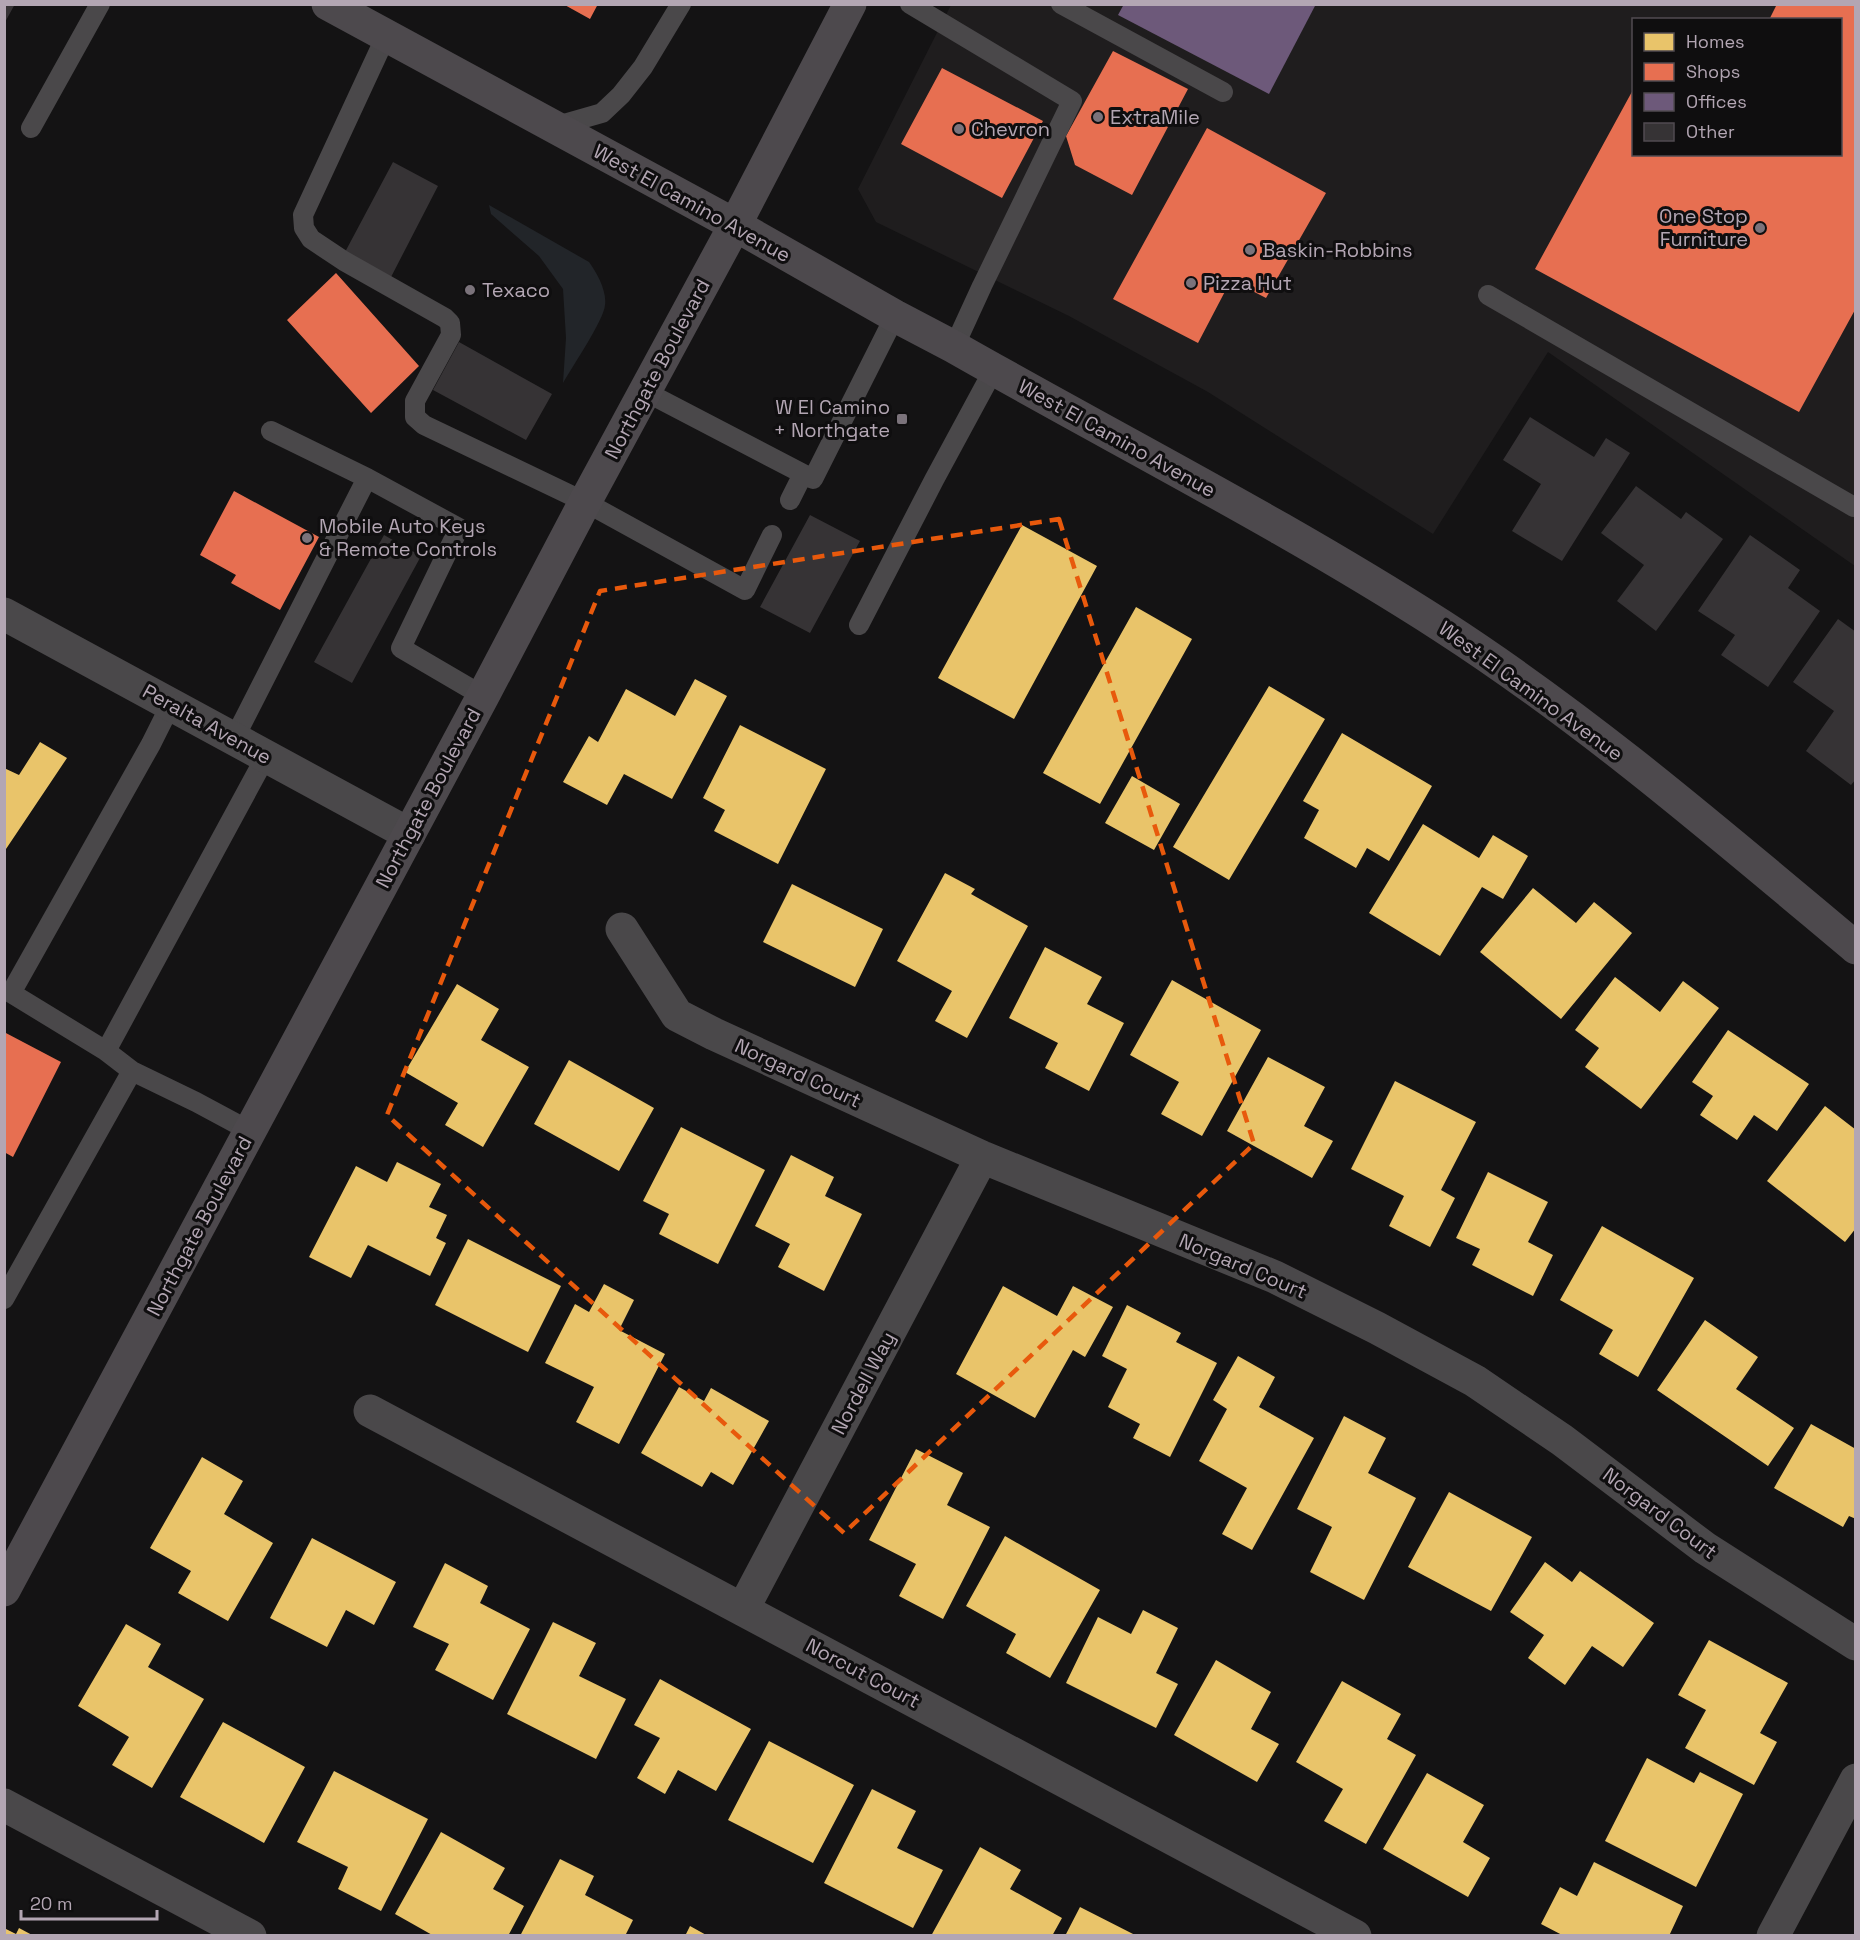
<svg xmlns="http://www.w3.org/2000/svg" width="1860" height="1940" viewBox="0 0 1860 1940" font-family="'Space Grotesk',sans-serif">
  <rect width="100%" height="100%" fill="#141314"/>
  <!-- built -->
  <path fill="#1f1d1e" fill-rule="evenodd" d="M 951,5 L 1855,5 L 1855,566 L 1548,352 L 1433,534 L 1208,392 L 1069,316 L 876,222 L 858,189 ZM 1634,20 L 1840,20 L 1840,154 L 1634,154 Z"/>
  <!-- green -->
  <path fill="#222529" d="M 489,205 L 589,262 C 597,273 607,291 605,305 C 604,320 572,367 563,383 L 566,338 L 563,289 L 539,256 L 491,214 Z"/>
  <!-- homes -->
  <path fill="#e9c46a" d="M 1022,525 L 1097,566 L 1014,719 L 938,678 Z
    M 1136,607 L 1192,639 L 1100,804 L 1043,773 Z
    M 695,679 L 727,696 L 672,799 L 624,774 L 607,805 L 563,782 L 589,736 L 598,742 L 626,689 L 675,716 Z
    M 1269,686 L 1325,719 L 1229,880 L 1173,847 Z
    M 740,725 L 826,769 L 778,864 L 714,831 L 725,810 L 703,798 Z
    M 1342,733 L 1432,786 L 1389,861 L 1367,848 L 1356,868 L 1304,838 L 1319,810 L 1303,801 Z
    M 40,742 L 67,758 L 6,849 L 4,848 L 4,768 L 19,775 Z
    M 1132,776 L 1180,804 L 1154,850 L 1105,823 Z
    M 1423,824 L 1479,858 L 1493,835 L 1528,856 L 1503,899 L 1482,887 L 1440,956 L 1369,913 Z
    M 945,873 L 975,889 L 971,894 L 1028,926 L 967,1038 L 935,1021 L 952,991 L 897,961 Z
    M 792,884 L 883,929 L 855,987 L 763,942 Z
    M 1533,888 L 1576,923 L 1594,902 L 1632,933 L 1561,1019 L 1480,952 Z
    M 1045,947 L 1102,977 L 1087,1004 L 1124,1023 L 1089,1091 L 1045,1068 L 1058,1043 L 1009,1018 Z
    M 1615,977 L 1660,1012 L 1683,981 L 1719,1008 L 1641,1109 L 1585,1067 L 1599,1048 L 1575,1030 Z
    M 1172,980 L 1261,1030 L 1202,1136 L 1161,1114 L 1179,1082 L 1130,1055 Z
    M 457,984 L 499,1009 L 481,1040 L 529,1067 L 483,1147 L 445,1125 L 458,1103 L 405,1072 Z
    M 1728,1030 L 1809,1084 L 1777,1131 L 1754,1115 L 1737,1140 L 1700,1115 L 1713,1096 L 1692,1082 Z
    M 1268,1057 L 1325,1087 L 1304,1126 L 1333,1141 L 1312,1178 L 1227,1131 Z
    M 569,1060 L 654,1108 L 619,1171 L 534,1124 Z
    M 1395,1081 L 1476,1122 L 1441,1190 L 1455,1198 L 1430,1247 L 1389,1226 L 1404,1196 L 1351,1169 Z
    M 1825,1106 L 1856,1130 L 1856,1228 L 1845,1242 L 1767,1181 Z
    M 681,1127 L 765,1170 L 718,1264 L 659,1234 L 669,1214 L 643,1201 Z
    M 791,1155 L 834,1177 L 825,1196 L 862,1214 L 824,1291 L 778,1267 L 790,1244 L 755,1226 Z
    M 397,1162 L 441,1184 L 429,1207 L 447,1215 L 436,1238 L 446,1243 L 430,1276 L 368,1245 L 351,1278 L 309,1257 L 356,1166 L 387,1182 Z
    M 1488,1172 L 1548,1202 L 1528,1242 L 1553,1255 L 1533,1296 L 1472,1265 L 1480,1249 L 1456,1238 Z
    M 1602,1226 L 1694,1278 L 1638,1377 L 1599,1354 L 1613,1330 L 1560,1300 Z
    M 468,1239 L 561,1286 L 528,1352 L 435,1305 Z
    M 604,1284 L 634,1300 L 619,1330 L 665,1354 L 619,1444 L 576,1422 L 594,1387 L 545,1363 L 575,1304 L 589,1312 Z
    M 1003,1286 L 1057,1316 L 1073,1286 L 1113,1307 L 1085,1357 L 1073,1350 L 1035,1418 L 956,1374 Z
    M 1127,1305 L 1181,1333 L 1176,1342 L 1217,1363 L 1170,1457 L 1133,1438 L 1140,1424 L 1108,1407 L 1127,1369 L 1102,1356 Z
    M 1705,1320 L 1758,1357 L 1736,1389 L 1794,1428 L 1768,1466 L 1657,1390 Z
    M 1238,1356 L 1275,1377 L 1259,1407 L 1314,1438 L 1252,1550 L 1222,1534 L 1247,1488 L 1199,1461 L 1227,1409 L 1213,1400 Z
    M 679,1387 L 704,1401 L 711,1388 L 769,1421 L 733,1485 L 711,1472 L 702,1487 L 641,1453 Z
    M 1344,1416 L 1386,1438 L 1368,1473 L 1416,1498 L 1364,1600 L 1310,1572 L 1332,1527 L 1297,1509 Z
    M 1811,1424 L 1856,1449 L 1856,1519 L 1849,1516 L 1843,1527 L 1774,1488 Z
    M 916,1449 L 963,1473 L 947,1505 L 990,1527 L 943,1619 L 899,1596 L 916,1564 L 869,1540 Z
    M 202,1457 L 243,1481 L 224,1514 L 273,1543 L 228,1621 L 178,1593 L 191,1571 L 150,1548 Z
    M 1449,1492 L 1532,1537 L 1491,1611 L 1408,1567 Z
    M 1005,1536 L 1100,1590 L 1050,1678 L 1006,1653 L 1016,1634 L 966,1606 Z
    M 312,1538 L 396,1582 L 374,1625 L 346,1610 L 327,1647 L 270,1618 Z
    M 1545,1562 L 1572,1582 L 1580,1571 L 1654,1623 L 1623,1667 L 1592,1646 L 1565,1685 L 1528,1658 L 1544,1635 L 1510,1612 Z
    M 445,1563 L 488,1586 L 480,1603 L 530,1629 L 493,1700 L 435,1670 L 449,1644 L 413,1627 Z
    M 1143,1610 L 1178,1628 L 1156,1673 L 1178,1684 L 1156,1728 L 1066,1683 L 1098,1617 L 1131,1634 Z
    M 553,1622 L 596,1643 L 579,1676 L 626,1699 L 596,1759 L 507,1714 Z
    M 126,1624 L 161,1644 L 148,1667 L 204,1699 L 152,1788 L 112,1765 L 129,1737 L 78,1706 Z
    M 1709,1640 L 1788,1683 L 1760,1733 L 1777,1742 L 1754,1785 L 1685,1748 L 1706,1710 L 1678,1695 Z
    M 1216,1660 L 1271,1692 L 1251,1729 L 1279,1744 L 1257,1782 L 1174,1735 Z
    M 660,1679 L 751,1729 L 716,1791 L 678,1770 L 665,1794 L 637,1778 L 660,1738 L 634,1725 Z
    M 1342,1681 L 1401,1714 L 1387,1739 L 1416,1755 L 1366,1844 L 1324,1821 L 1343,1789 L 1296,1762 Z
    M 223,1722 L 305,1767 L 264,1843 L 180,1797 Z
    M 769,1741 L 854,1785 L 813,1863 L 728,1820 Z
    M 1647,1758 L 1694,1783 L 1700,1772 L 1743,1794 L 1696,1887 L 1605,1841 Z
    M 334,1771 L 428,1819 L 381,1911 L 338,1889 L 348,1867 L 297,1842 Z
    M 1427,1773 L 1484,1805 L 1463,1842 L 1490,1858 L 1468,1897 L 1383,1849 Z
    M 872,1789 L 916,1811 L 897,1848 L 943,1870 L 913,1928 L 824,1883 Z
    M 441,1832 L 505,1868 L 493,1889 L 524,1906 L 508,1936 L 434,1936 L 395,1914 Z
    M 980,1847 L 1021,1870 L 1010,1889 L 1062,1918 L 1052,1936 L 931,1936 Z
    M 560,1859 L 594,1876 L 585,1895 L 633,1920 L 625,1936 L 520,1936 Z
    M 1594,1862 L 1683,1906 L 1669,1936 L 1564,1936 L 1541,1924 L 1560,1887 L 1577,1896 Z
    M 1080,1907 L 1137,1936 L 1065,1936 Z
    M 690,1926 L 708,1936 L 685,1936 Z
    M 4,1928 L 16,1934 L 19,1928 L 34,1936 L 4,1936 Z"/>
  <!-- shops -->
  <path fill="#e76f51" d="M 563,4 L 598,4 L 590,19 Z
    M 1777,4 L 1856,4 L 1856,308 L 1799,412 L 1535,269 L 1634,88 L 1634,154 L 1840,154 L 1840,20 L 1769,20 Z
    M 1113,51 L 1188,89 L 1132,195 L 1075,165 L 1066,136 Z
    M 942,68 L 1043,121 L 1002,198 L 901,144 Z
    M 1207,128 L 1326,193 L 1266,298 L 1231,280 L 1198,343 L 1113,299 Z
    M 336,273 L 419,366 L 371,413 L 287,320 Z
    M 234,491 L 319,537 L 280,610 L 231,583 L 236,575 L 200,555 Z
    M 4,1032 L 61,1062 L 13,1157 L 4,1152 Z"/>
  <!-- offices -->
  <path fill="#6d597a" d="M 1124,4 L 1316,4 L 1269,94 L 1118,15 Z"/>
  <!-- building -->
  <path fill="#363335" d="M 4,4 L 15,4 L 4,24 Z
    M 393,162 L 438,186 L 390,279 L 344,254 Z
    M 459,342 L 552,394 L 526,440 L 433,390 Z
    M 1530,417 L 1594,457 L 1606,438 L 1630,453 L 1562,561 L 1512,531 L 1541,484 L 1503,460 Z
    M 1636,486 L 1681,519 L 1686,512 L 1723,539 L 1656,631 L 1617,601 L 1644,565 L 1601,533 Z
    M 810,515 L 860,541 L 810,633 L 760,607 Z
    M 384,535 L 421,556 L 352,683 L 314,662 Z
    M 1750,535 L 1800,570 L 1788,588 L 1820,611 L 1768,687 L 1721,655 L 1735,635 L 1698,611 Z
    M 1838,619 L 1856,632 L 1856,779 L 1851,785 L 1806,751 L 1834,711 L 1793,682 Z"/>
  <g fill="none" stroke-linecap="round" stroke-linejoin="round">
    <!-- lane -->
    <path stroke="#4a484a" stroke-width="20" d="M 910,4 L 1072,101 L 982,286 L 954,347
      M 1061,4 L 1223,92
      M 386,36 L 303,215 L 304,228 L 311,239 L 344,261 L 445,318 L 450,323 L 451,335 L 415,401 L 415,417 L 424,425 L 585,502 L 745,590 L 772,535
      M 553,127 L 602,113 L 621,95 L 643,67 L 681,4
      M 31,128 L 100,4
      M 1488,295 L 1854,507 L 1856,505
      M 646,392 L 813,479 L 895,316
      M 367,478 L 459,528 L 401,648 L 483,696
      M 790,500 L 803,474
      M 859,625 L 934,480 L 994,369
      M 171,704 L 151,744 L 11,993 L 106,1051 L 132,1071 L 196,1102 L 250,1131
      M 234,739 L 367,478 L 271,431
      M 106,1051 L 266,756
      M 4,1299 L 132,1071"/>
    <!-- street -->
    <path stroke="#4a484a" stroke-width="33" d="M 4,614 L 409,834
      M 622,929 L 677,1015 L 714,1034 L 982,1157 L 1275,1277 L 1377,1328 L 1475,1381 L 1562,1440 L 1705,1548 L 1856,1644
      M 370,1411 L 1355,1936
      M 743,1609 L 982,1157
      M 4,1805 L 250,1936
      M 1773,1936 L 1856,1780"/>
    <!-- secondary -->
    <path stroke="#4d494d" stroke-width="33" d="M 328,4 L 735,225 L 895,316 L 954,347 C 1117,440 1285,525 1442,626 C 1589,721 1722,836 1856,948
      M 4,1590 L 483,696 L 585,502 L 735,225 L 850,4"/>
  </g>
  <!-- marked area -->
  <path fill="none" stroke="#e8590c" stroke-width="4.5" stroke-dasharray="12 8" stroke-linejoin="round" d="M 1059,519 L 1254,1144 L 844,1533 L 387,1115 L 600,591 Z"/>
  <!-- markers -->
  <g fill="#7b737b" stroke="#0f0e0f" stroke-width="2">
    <circle cx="1098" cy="117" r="6"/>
    <circle cx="959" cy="129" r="6"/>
    <circle cx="1760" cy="228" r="6"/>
    <circle cx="1250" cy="250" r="6"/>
    <circle cx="1191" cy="283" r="6"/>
    <circle cx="470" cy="290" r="6"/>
    <rect x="896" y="413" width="12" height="12" rx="3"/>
    <circle cx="307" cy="538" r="6"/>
  </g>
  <g text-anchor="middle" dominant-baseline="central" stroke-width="6" stroke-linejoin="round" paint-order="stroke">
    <!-- poi labels -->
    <g font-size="20" fill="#b3a6b3" stroke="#0f0e0f" text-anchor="start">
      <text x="1110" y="117">ExtraMile</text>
      <text x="971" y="129">Chevron</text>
      <text x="1748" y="216" text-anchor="end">One Stop<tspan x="1748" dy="23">Furniture</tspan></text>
      <text x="1262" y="250">Baskin-Robbins</text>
      <text x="1203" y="283">Pizza Hut</text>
      <text x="482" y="290">Texaco</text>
      <text x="890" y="407" text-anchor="end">W El Camino<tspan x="890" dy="23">+ Northgate</tspan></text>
      <text x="319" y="526">Mobile Auto Keys<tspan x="319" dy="23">&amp; Remote Controls</tspan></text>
    </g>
    <!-- street labels -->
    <g font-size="20" fill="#b3a6b3" stroke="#0f0e0f">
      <text transform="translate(692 203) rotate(29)">West El Camino Avenue</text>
      <text transform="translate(657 369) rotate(-62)">Northgate Boulevard</text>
      <text transform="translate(1117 438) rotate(29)">West El Camino Avenue</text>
      <text transform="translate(1531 691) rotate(36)">West El Camino Avenue</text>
      <text transform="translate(207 724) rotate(29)">Peralta Avenue</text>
      <text transform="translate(428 798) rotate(-62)">Northgate Boulevard</text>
      <text transform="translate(798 1073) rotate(25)">Norgard Court</text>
      <text transform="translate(199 1226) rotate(-62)">Northgate Boulevard</text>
      <text transform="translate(1243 1266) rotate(23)">Norgard Court</text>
      <text transform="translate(863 1383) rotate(-62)">Nordell Way</text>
      <text transform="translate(1660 1513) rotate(37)">Norgard Court</text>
      <text transform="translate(863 1673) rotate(28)">Norcut Court</text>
    </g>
  </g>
  <!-- border -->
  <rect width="1860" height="1940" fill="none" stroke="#b3a6b3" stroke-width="12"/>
  <!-- legend -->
  <rect x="1632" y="18" width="210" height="138" fill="#0f0e0f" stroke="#514b51" stroke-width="1.5"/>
  <rect x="1644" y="33" width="30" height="18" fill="#e9c46a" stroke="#514b51" stroke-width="1.5"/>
  <text x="1686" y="48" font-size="18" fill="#b3a6b3">Homes</text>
  <rect x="1644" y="63" width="30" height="18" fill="#e76f51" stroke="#514b51" stroke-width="1.5"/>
  <text x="1686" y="78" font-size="18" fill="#b3a6b3">Shops</text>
  <rect x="1644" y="93" width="30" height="18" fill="#6d597a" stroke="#514b51" stroke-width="1.5"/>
  <text x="1686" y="108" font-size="18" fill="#b3a6b3">Offices</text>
  <rect x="1644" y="123" width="30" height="18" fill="#363335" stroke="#514b51" stroke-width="1.5"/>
  <text x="1686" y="138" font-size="18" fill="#b3a6b3">Other</text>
  <!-- scale -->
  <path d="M21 1910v9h136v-9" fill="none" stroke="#b3a6b3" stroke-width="3"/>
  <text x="30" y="1910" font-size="18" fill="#b3a6b3" stroke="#0f0e0f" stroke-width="4.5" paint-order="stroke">20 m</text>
</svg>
